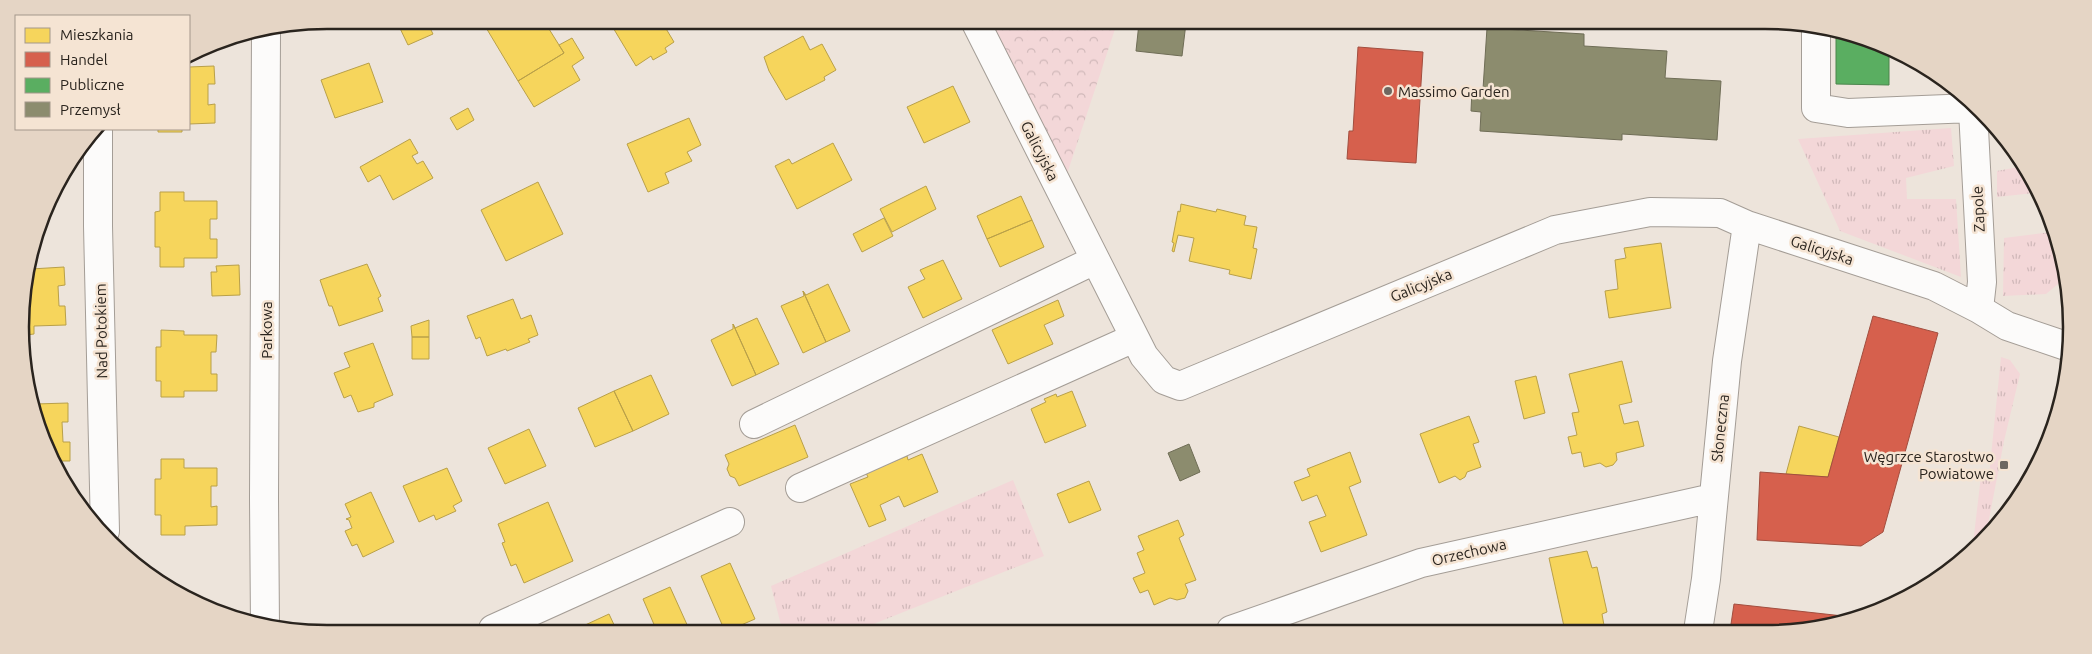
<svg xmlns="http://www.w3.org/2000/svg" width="2092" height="654" viewBox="0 0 2092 654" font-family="Ubuntu,sans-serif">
  <defs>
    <pattern id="grass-tufts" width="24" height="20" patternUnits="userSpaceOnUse" patternTransform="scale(1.25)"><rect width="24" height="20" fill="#f3d7d8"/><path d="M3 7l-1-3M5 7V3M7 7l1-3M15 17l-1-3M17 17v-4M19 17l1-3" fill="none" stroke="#d0b8b9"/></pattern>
    <pattern id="forest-crowns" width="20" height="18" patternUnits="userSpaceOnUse" patternTransform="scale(1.25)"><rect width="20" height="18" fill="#f3d7d8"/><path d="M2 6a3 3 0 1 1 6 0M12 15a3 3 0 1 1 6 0" fill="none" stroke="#d0b8b9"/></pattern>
  </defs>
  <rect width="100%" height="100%" fill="#ede4db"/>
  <!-- grass -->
  <path fill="url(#grass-tufts)" d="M 1951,128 L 1954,166 L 1906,178 L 1907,199 L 1956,199 L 1961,277 L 1840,231 L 1798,139 Z
    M 2024,166 L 2035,193 L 1997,197 L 1997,171 Z
    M 2051,232 L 2066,267 L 2064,279 L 2046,294 L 2003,296 L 2004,238 Z
    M 2001,357 L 2010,360 L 2020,374 L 2004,441 L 1986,535 L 1972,552 L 1981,476 L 1989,476 Z
    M 1013,480 L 1044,556 L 861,629 L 782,629 L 771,586 Z"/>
  <!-- forest -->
  <path fill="url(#forest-crowns)" d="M 986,23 L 1117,23 L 1065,180 Z"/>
  <!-- homes -->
  <path fill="#f6d55c" stroke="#b9a049" d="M 396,20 L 426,20 L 433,34 L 408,45 Z
    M 482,21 L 544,21 L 564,53 L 518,81 Z
    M 609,21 L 659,21 L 663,28 L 665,27 L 674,42 L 665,48 L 667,52 L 653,60 L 651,56 L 636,66 Z
    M 803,36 L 810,50 L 822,44 L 836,70 L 824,77 L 825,80 L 786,100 L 769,71 L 764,57 Z
    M 572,38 L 584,58 L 572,66 L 580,80 L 534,107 L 518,81 L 564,53 L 559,45 Z
    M 369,63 L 383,102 L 335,118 L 321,80 Z
    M 214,66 L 215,84 L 208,84 L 208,105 L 215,104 L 215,123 L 189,124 L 189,67 Z
    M 953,86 L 970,122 L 924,143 L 907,107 Z
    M 468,108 L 474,120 L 457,130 L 450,118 Z
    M 689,118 L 701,145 L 687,152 L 692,161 L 665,173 L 669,183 L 648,192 L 627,144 Z
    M 158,129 L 182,129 L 182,132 L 158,132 Z
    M 410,139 L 418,153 L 412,156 L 417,164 L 423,161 L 433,178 L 393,200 L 380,175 L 368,182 L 360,167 Z
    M 833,143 L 852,180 L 797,209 L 775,166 L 789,159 L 792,164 Z
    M 538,182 L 563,234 L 506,261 L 481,210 Z
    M 926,186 L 936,209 L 892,232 L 880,209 Z
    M 160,192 L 184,192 L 184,201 L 217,201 L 217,219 L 210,219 L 210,239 L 217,239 L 217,258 L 184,258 L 184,267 L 160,267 L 160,247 L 155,247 L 155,212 L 160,211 Z
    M 1021,196 L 1032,220 L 987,239 L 977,216 Z
    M 1181,204 L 1216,212 L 1217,209 L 1246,216 L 1244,225 L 1257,227 L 1253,248 L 1257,249 L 1251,279 L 1229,274 L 1230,270 L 1189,261 L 1194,238 L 1178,235 L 1174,252 L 1172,251 L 1174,243 L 1172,242 L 1178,211 L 1180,212 Z
    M 884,218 L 893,236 L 862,252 L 853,234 Z
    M 1032,220 L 1044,247 L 1000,267 L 987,239 Z
    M 1661,243 L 1671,308 L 1609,318 L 1605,291 L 1618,289 L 1615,260 L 1626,258 L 1624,248 Z
    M 31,260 L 31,269 L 64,267 L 65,285 L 58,286 L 59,306 L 65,306 L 66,325 L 34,326 L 34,334 L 26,335 L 23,287 Z
    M 943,260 L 962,299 L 923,318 L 908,287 L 925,279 L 920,270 Z
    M 367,264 L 381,296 L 378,298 L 383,311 L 339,326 L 332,306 L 329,306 L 320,280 Z
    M 239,265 L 240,295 L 212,296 L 211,272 L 217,272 L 216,266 Z
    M 828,284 L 850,331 L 826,342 L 803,291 L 806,295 Z
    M 803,291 L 826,342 L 803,353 L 781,306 L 804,296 Z
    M 513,299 L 521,319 L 531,315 L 538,335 L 528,339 L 530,342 L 507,351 L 506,349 L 487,356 L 480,337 L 476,339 L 467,316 Z
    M 1058,300 L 1064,316 L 1044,325 L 1053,344 L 1008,364 L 992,330 Z
    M 757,318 L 779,364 L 756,375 L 733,324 L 735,328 Z
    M 429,320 L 429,337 L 412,337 L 411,326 Z
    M 733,324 L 756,375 L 732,386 L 711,340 L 733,329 Z
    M 161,330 L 184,331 L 184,335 L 217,335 L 216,352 L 211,352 L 211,374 L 217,374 L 217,391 L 184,391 L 184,397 L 161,397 L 161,381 L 156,381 L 156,347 L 161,347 Z
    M 412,337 L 429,337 L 429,359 L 412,359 Z
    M 373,343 L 393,395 L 374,403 L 374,407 L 358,412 L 351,395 L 344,398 L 334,373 L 350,367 L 344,353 Z
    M 1622,361 L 1632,402 L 1619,405 L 1624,424 L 1638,421 L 1644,446 L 1616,453 L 1617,460 L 1613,465 L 1606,467 L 1600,463 L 1584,467 L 1581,452 L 1572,454 L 1568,437 L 1577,435 L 1572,413 L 1579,412 L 1569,374 Z
    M 651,375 L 669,414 L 633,431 L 614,391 Z
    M 1536,376 L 1545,413 L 1524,419 L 1515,381 Z
    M 614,391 L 633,431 L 595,447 L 578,408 Z
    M 1072,391 L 1086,426 L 1045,443 L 1031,409 L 1046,402 L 1044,399 L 1056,394 L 1057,397 Z
    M 30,395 L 35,395 L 35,404 L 68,403 L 68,422 L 62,422 L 63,442 L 70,442 L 70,461 L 55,461 L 30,406 Z
    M 1469,416 L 1479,442 L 1473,444 L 1481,467 L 1467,472 L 1465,477 L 1460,480 L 1455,476 L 1439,483 L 1420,434 Z
    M 795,425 L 808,457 L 739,486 L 735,478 L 730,476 L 727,469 L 729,464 L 725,455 Z
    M 1799,426 L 1839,437 L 1828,477 L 1786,474 Z
    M 529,429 L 546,466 L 505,484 L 488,448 Z
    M 1350,452 L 1361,482 L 1349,487 L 1367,535 L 1321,552 L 1309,522 L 1326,516 L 1317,495 L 1302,501 L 1294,482 L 1310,476 L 1307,469 Z
    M 922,454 L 938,492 L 904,507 L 899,496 L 880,505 L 886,520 L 869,527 L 850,484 L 868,477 L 866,473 L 907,456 L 908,460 Z
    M 161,459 L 184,459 L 184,468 L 217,468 L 217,486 L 211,486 L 211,507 L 217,506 L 217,525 L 185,526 L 185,535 L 161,535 L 161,515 L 155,515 L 155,479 L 161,479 Z
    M 447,468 L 462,501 L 453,506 L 456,511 L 436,520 L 434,515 L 419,522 L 403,486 Z
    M 1089,481 L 1101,510 L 1069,523 L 1057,494 Z
    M 371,492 L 394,542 L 363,557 L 357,544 L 352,546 L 345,531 L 352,528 L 349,520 L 346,519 L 351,517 L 345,504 Z
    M 548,502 L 573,561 L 524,583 L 516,564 L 511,566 L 502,543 L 505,542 L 498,524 Z
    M 1178,520 L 1184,535 L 1179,538 L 1196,580 L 1185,584 L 1188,591 L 1185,598 L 1177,600 L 1170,598 L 1154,605 L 1148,590 L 1140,593 L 1133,578 L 1145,573 L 1137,553 L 1144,550 L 1138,536 Z
    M 1587,551 L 1592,568 L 1597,567 L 1607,612 L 1602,614 L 1605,631 L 1565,631 L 1549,558 Z
    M 730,563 L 755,619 L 732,629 L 724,629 L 701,576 Z
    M 670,587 L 689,629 L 656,629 L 643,599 Z
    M 609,614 L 616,629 L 584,629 L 583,626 Z"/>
  <!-- shops -->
  <path fill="#d6604d" stroke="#a24e3f" d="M 1358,47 L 1423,52 L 1416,163 L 1347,159 L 1349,131 L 1353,131 Z
    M 1873,316 L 1938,333 L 1883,532 L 1861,546 L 1757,540 L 1760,472 L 1828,477 Z
    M 1734,604 L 1843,616 L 1843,619 L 1846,619 L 1805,631 L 1730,631 Z"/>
  <!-- public -->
  <path fill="#5aae61" stroke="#4c854d" d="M 1836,31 L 1889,52 L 1889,85 L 1836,84 Z"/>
  <!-- industry -->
  <path fill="#8c8c6e" stroke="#6f6d56" d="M 1139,23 L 1186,23 L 1182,56 L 1136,51 Z
    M 1487,28 L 1584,34 L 1584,46 L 1667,51 L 1665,78 L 1721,81 L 1717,140 L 1622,134 L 1622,140 L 1480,131 L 1481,112 L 1471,111 L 1472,89 L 1483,89 Z
    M 1189,444 L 1200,472 L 1180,481 L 1168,453 Z"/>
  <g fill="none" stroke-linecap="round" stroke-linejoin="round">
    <!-- minor casing -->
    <g stroke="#a49d96" stroke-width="30">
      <path id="minor" d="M 976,23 L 1144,356 L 1164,380 L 1180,386 L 1555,230 L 1650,212 L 1720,213 L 1747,225 L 1934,286 L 1979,309 L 2007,326 L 2066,346
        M 1816,26 L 1816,108 L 1848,113 L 1972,108
        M 1973,110 L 1982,282 L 1979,309
        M 98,131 L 98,226 L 105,531
        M 754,424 L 1095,260
        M 800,488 L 1134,338
        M 265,627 L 264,498 L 266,32
        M 493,629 L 730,522
        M 1231,630 L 1421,563 L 1713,498
        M 1698,631 L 1706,579 L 1727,361 L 1747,225"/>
    </g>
    <!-- minor -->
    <use href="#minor" stroke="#fcfbfa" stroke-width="28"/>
  </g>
  <!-- markers -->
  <g fill="#6e6760" stroke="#f5e4d3" stroke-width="2">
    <circle cx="1388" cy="91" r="5"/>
    <rect x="1999" y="460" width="10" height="10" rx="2.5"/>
  </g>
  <g text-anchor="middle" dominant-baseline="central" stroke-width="5" stroke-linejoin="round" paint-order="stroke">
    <!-- poi labels -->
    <g font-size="15" fill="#2a241e" stroke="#f5e4d3" text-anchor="start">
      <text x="1398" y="91">Massimo Garden</text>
      <text x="1994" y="456" text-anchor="end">Węgrzce Starostwo<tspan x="1994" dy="17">Powiatowe</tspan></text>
    </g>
    <!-- street labels -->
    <g font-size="15" fill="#2a241e" stroke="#f5e4d3">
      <text transform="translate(1040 151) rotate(63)">Galicyjska</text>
      <text transform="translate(1978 209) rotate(-93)">Zapole</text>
      <text transform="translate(1822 250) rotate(18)">Galicyjska</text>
      <text transform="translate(1421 285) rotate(-22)">Galicyjska</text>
      <text transform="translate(266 330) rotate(-90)">Parkowa</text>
      <text transform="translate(101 331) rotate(-91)">Nad Potokiem</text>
      <text transform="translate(1720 428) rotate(-84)">Słoneczna</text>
      <text transform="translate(1469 552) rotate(-13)">Orzechowa</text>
    </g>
  </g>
  <!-- crop -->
  <path d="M0 0H2092V654H0ZM327 29H1765A298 298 0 0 1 2063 327V327A298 298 0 0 1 1765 625H327A298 298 0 0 1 29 327V327A298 298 0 0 1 327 29Z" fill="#e5d5c5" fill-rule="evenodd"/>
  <path fill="none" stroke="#2a241e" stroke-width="2.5" d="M327 29H1765A298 298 0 0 1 2063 327V327A298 298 0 0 1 1765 625H327A298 298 0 0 1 29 327V327A298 298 0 0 1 327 29Z"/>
  <!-- legend -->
  <rect x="15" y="15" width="175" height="115" fill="#f5e4d3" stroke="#a4978b"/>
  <rect x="25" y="28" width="25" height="15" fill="#f6d55c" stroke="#a4978b"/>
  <text x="60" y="40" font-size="15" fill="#2a241e">Mieszkania</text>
  <rect x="25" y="52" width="25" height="15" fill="#d6604d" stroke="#a4978b"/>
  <text x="60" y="65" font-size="15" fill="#2a241e">Handel</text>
  <rect x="25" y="78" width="25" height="15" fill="#5aae61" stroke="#a4978b"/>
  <text x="60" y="90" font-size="15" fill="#2a241e">Publiczne</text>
  <rect x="25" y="102" width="25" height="15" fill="#8c8c6e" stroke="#a4978b"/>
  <text x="60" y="115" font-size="15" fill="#2a241e">Przemysł</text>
</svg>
